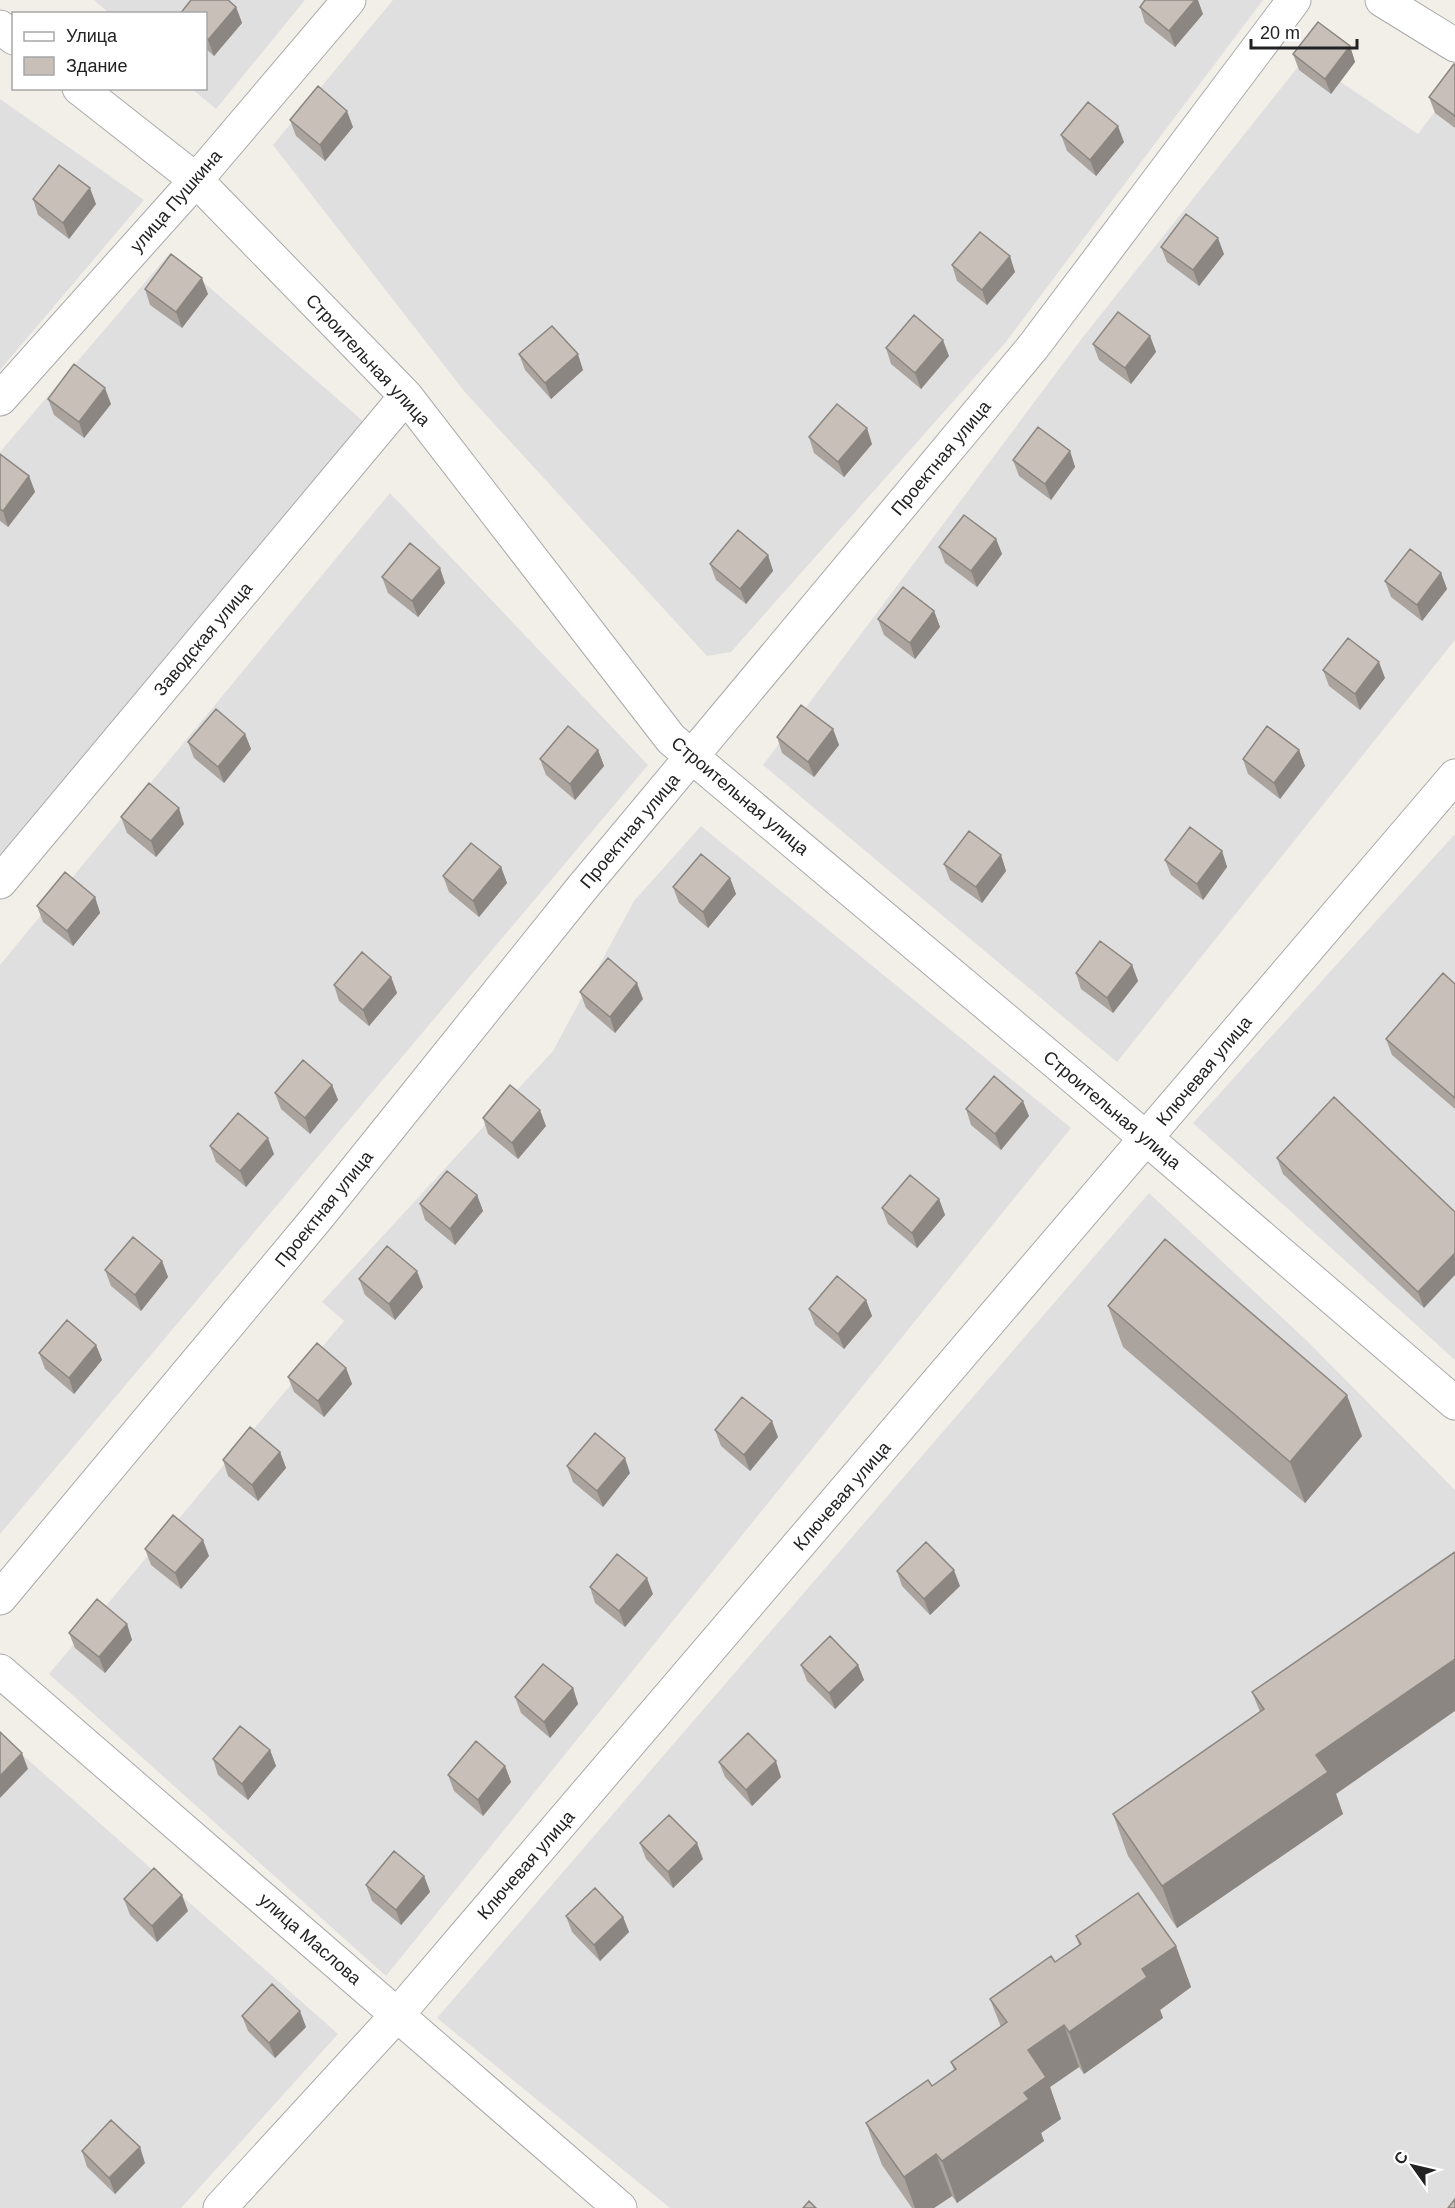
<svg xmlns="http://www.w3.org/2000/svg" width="1455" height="2208" viewBox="0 0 1455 2208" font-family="Helvetica,sans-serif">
  <rect width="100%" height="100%" fill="#f2efe9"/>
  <!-- residential -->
  <path fill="#e0dfdf" d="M 94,0 L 305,0 L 216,109 L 192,89 L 206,88 L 206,14 L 109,13 Z
    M 393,0 L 1263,0 L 1005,343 L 731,652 L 707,656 L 464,391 L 273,145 Z
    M 1305,58 L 1418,134 L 1455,85 L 1455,640 L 1117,1062 L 763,765 L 1083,337 Z
    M 0,99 L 144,200 L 0,370 Z
    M 170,253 L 372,429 L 0,859 L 0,452 Z
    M 390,493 L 648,765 L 0,1534 L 0,965 Z
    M 701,826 L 1071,1128 L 386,1976 L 49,1674 L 344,1321 L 322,1302 L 553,1051 L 634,901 Z
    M 1455,834 L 1455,1360 L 1193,1123 Z
    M 1149,1193 L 1306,1340 L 1455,1490 L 1455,2208 L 670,2208 L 437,2018 Z
    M 0,1735 L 338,2034 L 181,2208 L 0,2208 Z"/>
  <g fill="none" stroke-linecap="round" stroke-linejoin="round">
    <!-- minor casing -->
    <g stroke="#a9a9a9" stroke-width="35">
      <path id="minor" d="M 1382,0 L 1455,45
        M 0,27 L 14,38
        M 79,88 L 196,180 L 406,396 L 671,739 L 1147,1139 L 1455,1403
        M 0,399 L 196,180 L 349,0
        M 0,882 L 406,396
        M 0,1598 L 317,1218 L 582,888 L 1033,347 L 1294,0
        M 0,1671 L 620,2208
        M 220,2208 L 398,2014 L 1455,776"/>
    </g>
    <!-- minor -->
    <use href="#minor" stroke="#fff" stroke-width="33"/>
  </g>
  <!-- wall -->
  <path fill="#aba49e" d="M 236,7 L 242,23 L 214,56 L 206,49 L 206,14 Z
    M 1140,7 L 1203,14 L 1175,47 L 1145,23 Z
    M 1350,46 L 1355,62 L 1331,94 L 1299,70 L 1293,54 Z
    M 1455,65 L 1455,128 L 1435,113 L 1429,97 Z
    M 290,120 L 353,127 L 325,161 L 296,136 Z
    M 1061,135 L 1124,142 L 1096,176 L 1067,151 Z
    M 33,199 L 96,204 L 69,239 L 38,215 Z
    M 1161,247 L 1224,254 L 1199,286 L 1167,262 Z
    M 952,265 L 1015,272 L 987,305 L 957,281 Z
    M 145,289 L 208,294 L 182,328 L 150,305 Z
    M 1150,336 L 1156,352 L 1131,384 L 1099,360 L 1093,344 Z
    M 886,348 L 949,356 L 921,389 L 891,364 Z
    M 519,354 L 583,370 L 551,399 L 525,370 Z
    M 48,399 L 111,404 L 84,438 L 54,415 Z
    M 809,437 L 872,444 L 844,477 L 814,453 Z
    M 1070,451 L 1075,467 L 1051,500 L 1019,476 L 1013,460 Z
    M 0,454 L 29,476 L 35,492 L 8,527 L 0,521 Z
    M 996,539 L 1002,554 L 977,587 L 945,563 L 939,547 Z
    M 768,555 L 773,571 L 746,604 L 716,580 L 710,564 Z
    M 1441,573 L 1447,589 L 1422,621 L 1391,597 L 1385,581 Z
    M 382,577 L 445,583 L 418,617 L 388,593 Z
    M 934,611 L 940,627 L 915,659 L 884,635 L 878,619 Z
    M 1323,670 L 1385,678 L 1360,710 L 1329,686 Z
    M 833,729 L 839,745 L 814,777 L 782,753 L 777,737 Z
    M 245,734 L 251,749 L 224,783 L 194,758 L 188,742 Z
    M 598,750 L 604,766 L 575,800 L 546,775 L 540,759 Z
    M 1299,750 L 1305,766 L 1280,799 L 1248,774 L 1243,759 Z
    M 121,817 L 184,824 L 156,857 L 127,833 Z
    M 1222,851 L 1227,867 L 1203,900 L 1171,875 L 1165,860 Z
    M 1001,855 L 1006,871 L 982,903 L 950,880 L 944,864 Z
    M 501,867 L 507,883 L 479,917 L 449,892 L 443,876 Z
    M 730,878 L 736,894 L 708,928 L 679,903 L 673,887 Z
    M 95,897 L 100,913 L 73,946 L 43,922 L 37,906 Z
    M 1132,965 L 1138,981 L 1113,1013 L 1081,989 L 1076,973 Z
    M 391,977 L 397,993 L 369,1026 L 339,1001 L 334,985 Z
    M 1455,984 L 1455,1109 L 1392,1055 L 1386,1039 Z
    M 580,992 L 643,999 L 615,1033 L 586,1008 Z
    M 332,1085 L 338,1100 L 310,1134 L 281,1109 L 275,1093 Z
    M 966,1109 L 1029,1116 L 1001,1150 L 971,1125 Z
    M 483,1118 L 546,1126 L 518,1159 L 488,1134 Z
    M 210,1146 L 274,1154 L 246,1187 L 216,1162 Z
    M 1277,1158 L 1455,1212 L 1424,1308 L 1283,1174 Z
    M 477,1195 L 483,1211 L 455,1245 L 425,1220 L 420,1204 Z
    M 939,1199 L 945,1215 L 917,1248 L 888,1224 L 882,1208 Z
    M 162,1261 L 168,1277 L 141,1311 L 111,1286 L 105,1270 Z
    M 359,1279 L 423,1287 L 395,1320 L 365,1295 Z
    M 866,1300 L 872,1316 L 844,1349 L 815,1325 L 809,1309 Z
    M 1108,1306 L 1362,1436 L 1305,1503 L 1123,1347 Z
    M 96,1345 L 102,1360 L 74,1394 L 45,1369 L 39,1353 Z
    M 346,1368 L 352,1384 L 324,1417 L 294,1392 L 288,1377 Z
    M 715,1430 L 778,1437 L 750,1471 L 721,1446 Z
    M 280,1452 L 286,1468 L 258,1501 L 228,1476 L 223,1460 Z
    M 567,1466 L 630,1473 L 603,1507 L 573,1482 Z
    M 145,1549 L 209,1556 L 181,1589 L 151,1565 Z
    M 897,1571 L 960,1586 L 930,1615 L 902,1586 Z
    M 590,1587 L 653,1594 L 625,1627 L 595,1603 Z
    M 127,1624 L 132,1640 L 105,1673 L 75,1648 L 69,1633 Z
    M 801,1665 L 858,1665 L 864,1680 L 835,1709 L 807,1681 Z
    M 573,1688 L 578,1704 L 550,1738 L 521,1713 L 515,1697 Z
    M 1252,1692 L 1336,1794 L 1343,1814 L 1177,1928 L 1128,1856 L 1113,1814 L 1260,1712 Z
    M 270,1750 L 276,1766 L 248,1800 L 218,1775 L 213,1759 Z
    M 719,1762 L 781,1777 L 752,1806 L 725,1777 Z
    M 505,1766 L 511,1782 L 483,1816 L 454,1791 L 448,1775 Z
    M 640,1843 L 703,1859 L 673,1888 L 646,1859 Z
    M 424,1876 L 430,1892 L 401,1925 L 372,1901 L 366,1885 Z
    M 124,1899 L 188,1911 L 157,1942 L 130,1915 Z
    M 566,1916 L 623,1917 L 629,1932 L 600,1961 L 572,1932 Z
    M 1076,1936 L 1176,1946 L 1191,1987 L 1160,2010 L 1163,2018 L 1084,2074 L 1079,2067 L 1050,2087 L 1061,2119 L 1041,2133 L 1044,2141 L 957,2203 L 952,2196 L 934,2208 L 912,2208 L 882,2165 L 866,2123 L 932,2086 L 954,2070 L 951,2062 L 1001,2027 L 990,1999 L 1055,1962 L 1079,1945 Z
    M 242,2016 L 306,2027 L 275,2058 L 248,2031 Z
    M 82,2151 L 145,2163 L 115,2194 L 87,2167 Z"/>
  <!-- shaded-wall -->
  <path fill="#8b8681" d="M 1195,0 L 1198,0 L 1203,14 L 1175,47 L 1169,31 Z
    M 236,7 L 242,23 L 214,56 L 208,40 Z
    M 1350,46 L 1355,62 L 1331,94 L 1325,79 Z
    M 347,111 L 353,127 L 325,161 L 320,145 Z
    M 1118,126 L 1124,142 L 1096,176 L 1090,160 Z
    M 90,188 L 96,204 L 69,239 L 63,223 Z
    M 1218,238 L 1224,254 L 1199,286 L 1193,270 Z
    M 1010,256 L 1015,272 L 987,305 L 982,290 Z
    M 202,278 L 208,294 L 182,328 L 176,312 Z
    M 1150,336 L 1156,352 L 1131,384 L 1125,368 Z
    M 943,340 L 949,356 L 921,389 L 915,373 Z
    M 578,354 L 583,370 L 551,399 L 545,383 Z
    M 105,388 L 111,404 L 84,438 L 79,422 Z
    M 867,428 L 872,444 L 844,477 L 838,462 Z
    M 1070,451 L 1075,467 L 1051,500 L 1045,484 Z
    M 29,476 L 35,492 L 8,527 L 3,511 Z
    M 996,539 L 1002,554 L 977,587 L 971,571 Z
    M 768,555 L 773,571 L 746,604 L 740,589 Z
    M 440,568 L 445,583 L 418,617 L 412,601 Z
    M 1441,573 L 1447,589 L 1422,621 L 1417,605 Z
    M 934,611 L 940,627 L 915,659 L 910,643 Z
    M 1379,662 L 1385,678 L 1360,710 L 1355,694 Z
    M 833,729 L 839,745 L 814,777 L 808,762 Z
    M 245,734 L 251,749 L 224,783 L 218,767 Z
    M 598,750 L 604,766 L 575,800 L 570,784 Z
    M 1299,750 L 1305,766 L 1280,799 L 1274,783 Z
    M 179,808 L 184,824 L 156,857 L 151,841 Z
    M 1222,851 L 1227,867 L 1203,900 L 1197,884 Z
    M 1001,855 L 1006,871 L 982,903 L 976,887 Z
    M 501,867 L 507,883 L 479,917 L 473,901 Z
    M 730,878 L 736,894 L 708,928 L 703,912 Z
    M 95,897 L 100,913 L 73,946 L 67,931 Z
    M 1132,965 L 1138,981 L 1113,1013 L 1107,998 Z
    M 391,977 L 397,993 L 369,1026 L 363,1010 Z
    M 637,983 L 643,999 L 615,1033 L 610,1017 Z
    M 332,1085 L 338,1100 L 310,1134 L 305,1118 Z
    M 1023,1101 L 1029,1116 L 1001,1150 L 995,1134 Z
    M 540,1110 L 546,1126 L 518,1159 L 512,1143 Z
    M 268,1138 L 274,1154 L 246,1187 L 240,1171 Z
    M 477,1195 L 483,1211 L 455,1245 L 450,1229 Z
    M 939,1199 L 945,1215 L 917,1248 L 912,1233 Z
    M 1455,1253 L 1455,1275 L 1424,1308 L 1418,1292 Z
    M 162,1261 L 168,1277 L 141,1311 L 135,1295 Z
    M 417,1271 L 423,1287 L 395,1320 L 389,1304 Z
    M 866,1300 L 872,1316 L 844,1349 L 838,1334 Z
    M 96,1345 L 102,1360 L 74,1394 L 69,1378 Z
    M 346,1368 L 352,1384 L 324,1417 L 318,1401 Z
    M 1347,1395 L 1362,1436 L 1305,1503 L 1290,1462 Z
    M 772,1421 L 778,1437 L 750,1471 L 744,1455 Z
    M 280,1452 L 286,1468 L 258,1501 L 252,1485 Z
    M 625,1458 L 630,1473 L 603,1507 L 597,1491 Z
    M 203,1540 L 209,1556 L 181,1589 L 175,1573 Z
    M 954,1570 L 960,1586 L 930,1615 L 924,1599 Z
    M 647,1578 L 653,1594 L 625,1627 L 619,1611 Z
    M 127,1624 L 132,1640 L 105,1673 L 99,1657 Z
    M 1455,1659 L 1455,1711 L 1336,1794 L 1343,1814 L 1177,1928 L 1162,1886 L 1316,1755 Z
    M 858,1665 L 864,1680 L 835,1709 L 829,1693 Z
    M 573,1688 L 578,1704 L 550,1738 L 544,1722 Z
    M 270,1750 L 276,1766 L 248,1800 L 242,1784 Z
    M 22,1753 L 28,1769 L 0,1798 L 0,1776 Z
    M 776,1761 L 781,1777 L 752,1806 L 746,1790 Z
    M 505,1766 L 511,1782 L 483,1816 L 478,1800 Z
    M 697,1843 L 703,1859 L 673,1888 L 668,1872 Z
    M 424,1876 L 430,1892 L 401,1925 L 396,1910 Z
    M 182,1895 L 188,1911 L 157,1942 L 152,1926 Z
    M 623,1917 L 629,1932 L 600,1961 L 594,1945 Z
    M 1176,1946 L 1191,1987 L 1160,2010 L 1163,2018 L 1084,2074 L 1069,2032 L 1142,1969 Z
    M 300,2011 L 306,2027 L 275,2058 L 269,2043 Z
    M 1064,2025 L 1079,2067 L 1050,2087 L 1061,2119 L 1041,2133 L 1044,2141 L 957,2203 L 942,2161 L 1028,2050 Z
    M 140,2147 L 145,2163 L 115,2194 L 109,2178 Z
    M 936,2154 L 952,2196 L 934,2208 L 915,2208 L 904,2177 Z"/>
  <!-- building -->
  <path fill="#c7bfb8" stroke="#8b8681" stroke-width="1.5" d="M 191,0 L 228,0 L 236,7 L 208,40 L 206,38 L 206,14 L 180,14 Z
    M 1145,0 L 1195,0 L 1169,31 L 1140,7 Z
    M 1318,22 L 1350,46 L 1325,79 L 1293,54 Z
    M 1454,64 L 1455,65 L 1455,116 L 1429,97 Z
    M 318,86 L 347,111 L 320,145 L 290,120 Z
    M 1088,102 L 1118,126 L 1090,160 L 1061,135 Z
    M 59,165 L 90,188 L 63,223 L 33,199 Z
    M 1186,214 L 1218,238 L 1193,270 L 1161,247 Z
    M 980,232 L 1010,256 L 982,290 L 952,265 Z
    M 171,254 L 202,278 L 176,312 L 145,289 Z
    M 1118,312 L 1150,336 L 1125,368 L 1093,344 Z
    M 914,315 L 943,340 L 915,373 L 886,348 Z
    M 552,326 L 578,354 L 545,383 L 519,354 Z
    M 74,364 L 105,388 L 79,422 L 48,399 Z
    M 837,404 L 867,428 L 838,462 L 809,437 Z
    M 1038,427 L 1070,451 L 1045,484 L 1013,460 Z
    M 0,454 L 29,476 L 3,511 L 0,509 Z
    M 964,515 L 996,539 L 971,571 L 939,547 Z
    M 738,530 L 768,555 L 740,589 L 710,564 Z
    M 410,543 L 440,568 L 412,601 L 382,577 Z
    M 1410,549 L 1441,573 L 1417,605 L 1385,581 Z
    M 903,587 L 934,611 L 910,643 L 878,619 Z
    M 1348,638 L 1379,662 L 1355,694 L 1323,670 Z
    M 801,705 L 833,729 L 808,762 L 777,737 Z
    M 216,709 L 245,734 L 218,767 L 188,742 Z
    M 568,726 L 598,750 L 570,784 L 540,759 Z
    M 1267,726 L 1299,750 L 1274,783 L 1243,759 Z
    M 149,783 L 179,808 L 151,841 L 121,817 Z
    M 1190,827 L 1222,851 L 1197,884 L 1165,860 Z
    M 969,831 L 1001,855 L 976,887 L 944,864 Z
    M 471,843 L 501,867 L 473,901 L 443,876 Z
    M 701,854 L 730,878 L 703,912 L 673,887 Z
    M 65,872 L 95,897 L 67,931 L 37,906 Z
    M 1100,941 L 1132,965 L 1107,998 L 1076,973 Z
    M 362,952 L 391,977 L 363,1010 L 334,985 Z
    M 608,958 L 637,983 L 610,1017 L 580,992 Z
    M 1443,973 L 1455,984 L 1455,1098 L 1386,1039 Z
    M 303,1060 L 332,1085 L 305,1118 L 275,1093 Z
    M 994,1076 L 1023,1101 L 995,1134 L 966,1109 Z
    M 510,1085 L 540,1110 L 512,1143 L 483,1118 Z
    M 1334,1097 L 1455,1212 L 1455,1253 L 1418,1292 L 1277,1158 Z
    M 238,1113 L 268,1138 L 240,1171 L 210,1146 Z
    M 447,1171 L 477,1195 L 450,1229 L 420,1204 Z
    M 910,1175 L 939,1199 L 912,1233 L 882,1208 Z
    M 133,1237 L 162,1261 L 135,1295 L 105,1270 Z
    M 1165,1239 L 1347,1395 L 1290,1462 L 1108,1306 Z
    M 387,1246 L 417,1271 L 389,1304 L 359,1279 Z
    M 837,1276 L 866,1300 L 838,1334 L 809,1309 Z
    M 67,1320 L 96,1345 L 69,1378 L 39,1353 Z
    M 317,1343 L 346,1368 L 318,1401 L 288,1377 Z
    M 742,1397 L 772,1421 L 744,1455 L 715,1430 Z
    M 250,1427 L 280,1452 L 252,1485 L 223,1460 Z
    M 595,1433 L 625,1458 L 597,1491 L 567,1466 Z
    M 173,1515 L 203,1540 L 175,1573 L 145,1549 Z
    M 926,1542 L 954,1570 L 924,1599 L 897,1571 Z
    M 1455,1552 L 1455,1659 L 1316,1755 L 1328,1772 L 1162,1886 L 1113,1814 L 1264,1709 L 1252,1692 Z
    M 617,1554 L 647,1578 L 619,1611 L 590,1587 Z
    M 97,1599 L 127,1624 L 99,1657 L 69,1633 Z
    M 830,1636 L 858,1665 L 829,1693 L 801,1665 Z
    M 543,1664 L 573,1688 L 544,1722 L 515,1697 Z
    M 240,1726 L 270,1750 L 242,1784 L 213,1759 Z
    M 0,1732 L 22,1753 L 0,1776 Z
    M 748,1733 L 776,1761 L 746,1790 L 719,1762 Z
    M 476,1741 L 505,1766 L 478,1800 L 448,1775 Z
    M 669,1815 L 697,1843 L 668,1872 L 640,1843 Z
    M 394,1851 L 424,1876 L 396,1910 L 366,1885 Z
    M 154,1868 L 182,1895 L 152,1926 L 124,1899 Z
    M 595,1888 L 623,1917 L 594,1945 L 566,1916 Z
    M 1138,1893 L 1176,1946 L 1142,1969 L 1147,1977 L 1069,2032 L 1064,2025 L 1028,2050 L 1046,2077 L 1024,2093 L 1029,2099 L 942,2161 L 936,2154 L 904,2177 L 866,2123 L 928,2080 L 932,2086 L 956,2069 L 951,2062 L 1007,2022 L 990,1999 L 1051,1956 L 1055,1962 L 1081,1944 L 1076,1936 Z
    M 272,1984 L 300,2011 L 269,2043 L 242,2016 Z
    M 111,2120 L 140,2147 L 109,2178 L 82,2151 Z
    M 1455,2199 L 1455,2208 L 1448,2208 Z
    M 809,2201 L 816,2208 L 803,2208 Z"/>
  <g text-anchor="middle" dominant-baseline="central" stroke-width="6" stroke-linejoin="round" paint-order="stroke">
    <!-- street labels -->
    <g font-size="18" fill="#222" stroke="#fff">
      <text transform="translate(176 201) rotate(-49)">улица Пушкина</text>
      <text transform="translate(368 360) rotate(47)">Строительная улица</text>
      <text transform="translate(941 458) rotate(-50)">Проектная улица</text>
      <text transform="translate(203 639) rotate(-50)">Заводская улица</text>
      <text transform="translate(740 796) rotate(40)">Строительная улица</text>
      <text transform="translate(630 831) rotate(-50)">Проектная улица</text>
      <text transform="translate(1204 1071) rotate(-50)">Ключевая улица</text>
      <text transform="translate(1112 1110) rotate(40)">Строительная улица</text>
      <text transform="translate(324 1209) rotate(-51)">Проектная улица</text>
      <text transform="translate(842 1496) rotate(-49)">Ключевая улица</text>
      <text transform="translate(526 1865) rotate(-49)">Ключевая улица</text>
      <text transform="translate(310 1939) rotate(41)">улица Маслова</text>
    </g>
  </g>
  <!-- legend -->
  <rect x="12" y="12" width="195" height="78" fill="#ffffff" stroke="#a7a7a7" stroke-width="1.5"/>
  <rect x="24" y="32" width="30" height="9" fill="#ffffff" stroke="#a7a7a7" stroke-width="1.5"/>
  <text x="66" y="42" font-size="18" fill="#222222">Улица</text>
  <rect x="24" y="57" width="30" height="18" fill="#c7bfb8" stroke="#a7a7a7" stroke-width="1.5"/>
  <text x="66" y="72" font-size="18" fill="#222222">Здание</text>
  <!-- north arrow -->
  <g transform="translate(1413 2166) rotate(304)" stroke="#ffffff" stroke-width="4.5" paint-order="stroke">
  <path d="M0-4.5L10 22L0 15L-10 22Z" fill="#222222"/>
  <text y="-9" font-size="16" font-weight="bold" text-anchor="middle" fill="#222222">С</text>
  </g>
  <!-- scale -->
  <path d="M1251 39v9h106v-9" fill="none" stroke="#222222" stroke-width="3"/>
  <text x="1260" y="39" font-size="18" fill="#222222" stroke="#ffffff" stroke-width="4.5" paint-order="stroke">20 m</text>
</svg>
